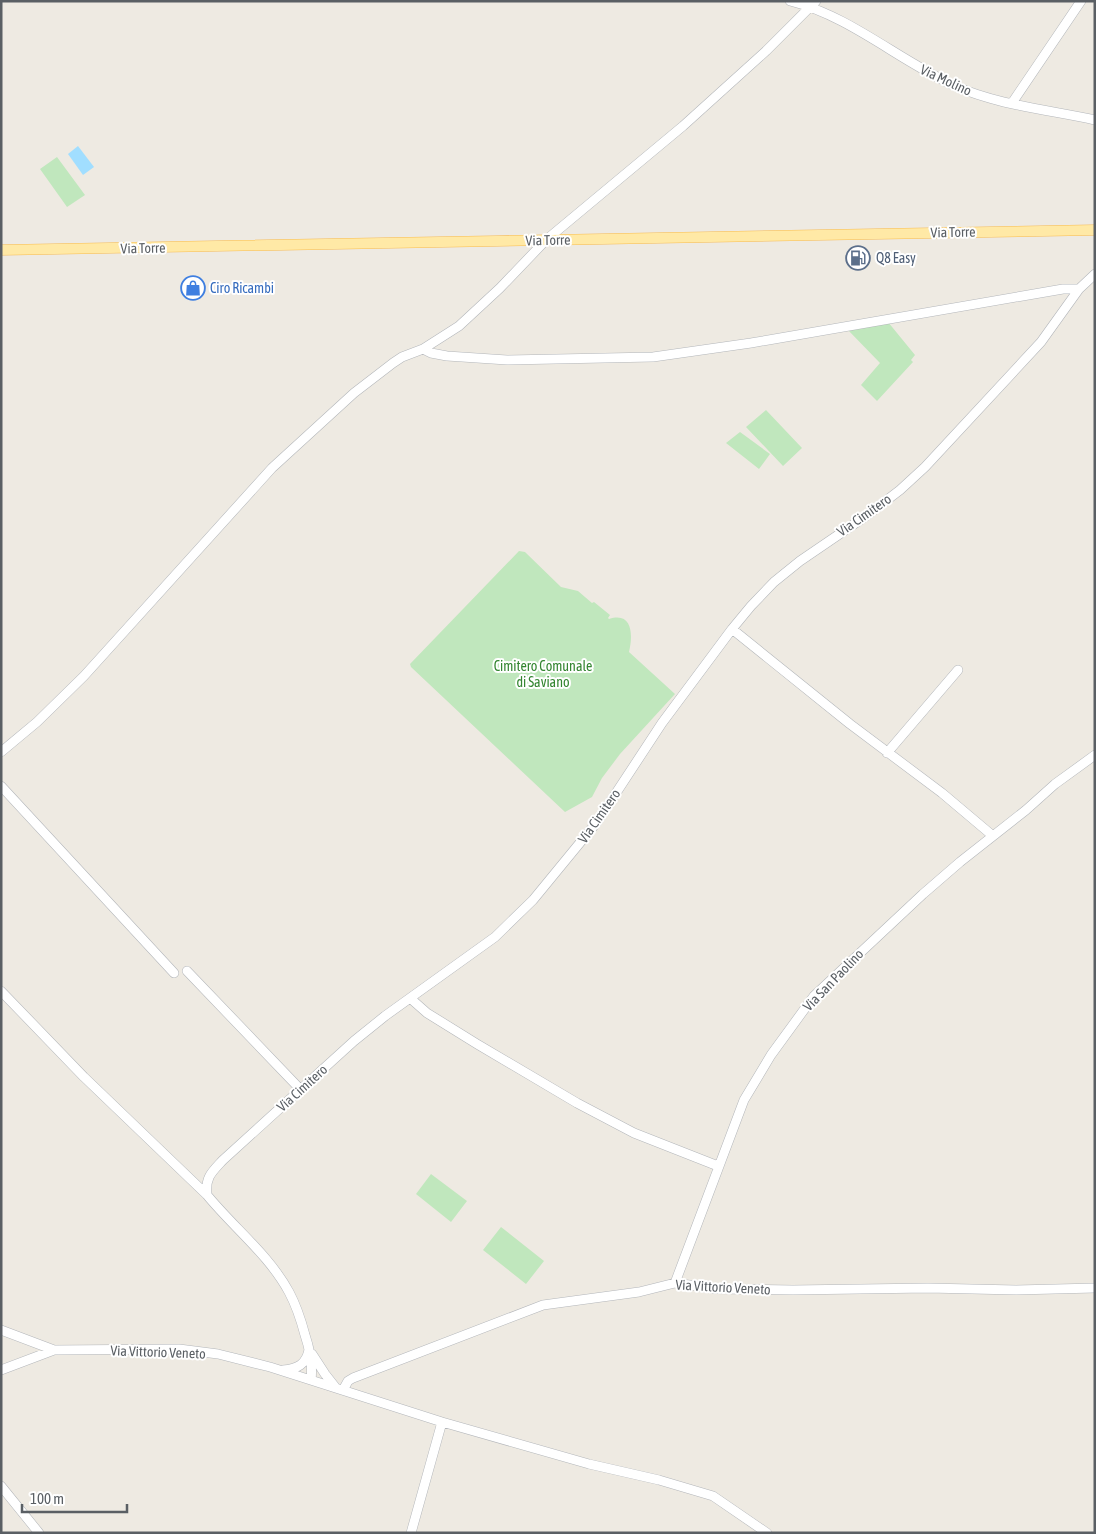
<svg xmlns="http://www.w3.org/2000/svg" width="1096" height="1534" viewBox="0 0 1096 1534" font-family="'Asap Condensed',sans-serif">
  <rect width="100%" height="100%" fill="#eeeae2"/>
  <!-- green -->
  <path fill="#c0e7bd" d="M 57,157 L 85,195 L 67,207 L 40,169 Z
    M 888,322 L 915,355 L 911,360 L 913,362 L 877,401 L 861,385 L 880,363 L 847,329 Z
    M 766,410 L 802,448 L 783,466 L 746,427 Z
    M 740,432 L 770,454 L 759,469 L 726,443 Z
    M 519,551 L 525,552 L 561,587 L 578,591 L 592,603 L 594,602 L 610,615 L 608,618 L 609,619 C 633,611 633,636 629,652 L 675,694 L 620,754 L 602,778 L 592,797 L 565,812 L 411,667 L 410,664 Z
    M 431,1174 L 467,1201 L 451,1222 L 416,1194 Z
    M 501,1227 L 544,1261 L 526,1284 L 483,1250 Z"/>
  <!-- water -->
  <path fill="#a1deff" d="M 78,146 L 94,167 L 83,175 L 68,154 Z"/>
  <g fill="none" stroke-linecap="round" stroke-linejoin="round">
    <!-- minor casing -->
    <g stroke="#b3b6ba" stroke-width="10">
      <path id="minor" d="M 790,1 C 850,16 898,60 955,86 C 998,105 1049,110 1095,120
        M 1012,103 L 1081,1
        M 423,349 L 431,353 L 447,356 L 507,360 L 653,357 L 751,343 L 1063,289 L 1079,289
        M 732,629 L 850,724 L 942,793 L 993,836
        M 1,752 L 37,722 L 84,676 L 272,468 L 354,393 L 393,363 L 402,357 L 423,349 L 459,326 L 500,288 L 546,240 L 683,126 L 766,51 L 816,1
        M 887,753 L 958,670
        M 1,786 L 174,973
        M 187,971 L 301,1090
        M 1,991 L 84,1077 L 207,1195
        M 410,998 L 427,1013 L 477,1044 L 577,1103 L 634,1133 L 718,1166
        M 675,1283 L 744,1100 L 771,1055 L 814,996 L 923,894 L 960,862 L 1026,810 L 1055,784 L 1095,755
        M 1,1330 L 54,1350 L 179,1349 L 218,1354 L 270,1367 L 442,1422 L 589,1464 L 659,1480 L 713,1496 L 767,1533
        M 312,1354 L 325,1374 L 336,1388
        M 1,1370 L 54,1350
        M 283,1370 C 298,1369 306,1364 309,1350
        M 311,1380 C 313,1364 310,1350 305,1335 C 301,1320 296,1305 289,1292 C 269,1255 234,1228 207,1195 C 205,1177 212,1172 223,1160 L 354,1041 L 385,1016 L 495,937 L 533,900 L 597,822 L 662,723 L 732,629 L 751,606 L 774,582 L 800,561 L 866,516 L 900,490 L 925,467 L 1041,342 L 1079,289 L 1095,274
        M 343,1390 L 348,1381 L 353,1378 L 543,1305 L 639,1292 L 675,1283 L 717,1289 L 793,1290 L 928,1288 L 1016,1290 L 1095,1288
        M 1,1486 L 39,1533
        M 411,1533 L 442,1422"/>
    </g>
    <!-- major casing -->
    <g stroke="#f8bc51" stroke-width="11">
      <path id="major" d="M 1,250 L 1095,230"/>
    </g>
    <!-- minor -->
    <use href="#minor" stroke="#fff" stroke-width="9"/>
    <!-- major -->
    <use href="#major" stroke="#ffe9a6" stroke-width="10"/>
  </g>
  <!-- icons -->
  <defs>
    <g id="fuel-ring" transform="scale(1.25)"><circle r="9.5" fill="#fff" stroke="#5c6f8a" stroke-width="1.5"/><path d="M-5.5-6h7V0h2V4h1.3V-2.5L3-4.5l.8-.8L6-3V5H2.5V1h-1V6h-7ZM-4.2-4.7v3.2H.2V-4.7Z" fill="#5c6f8a"/></g>
    <g id="shop-ring" transform="scale(1.25)"><circle r="9.5" fill="#fff" stroke="#3f7fe0" stroke-width="1.5"/><path d="M-5-2.5h2.3a2.7 3.5 0 0 1 5.4 0H5L5.5 6h-11ZM-1.5-2.5h3a1.5 2.3 0 0 0-3 0Z" fill="#3f7fe0"/></g>
  </defs>
  <g fill-rule="evenodd">
    <use href="#fuel-ring" x="858" y="258"/>
    <use href="#shop-ring" x="193" y="288"/>
  </g>
  <g text-anchor="middle" dominant-baseline="central" stroke-width="4" stroke-linejoin="round" paint-order="stroke">
    <!-- street labels -->
    <g font-size="14" fill="#5a5f64" stroke="#fff">
      <text transform="translate(946 80) rotate(25)">Via Molino</text>
      <text transform="translate(953 232) rotate(-1)">Via Torre</text>
      <text transform="translate(548 240) rotate(-1)">Via Torre</text>
      <text transform="translate(143 248) rotate(-1)">Via Torre</text>
      <text transform="translate(864 515) rotate(-35)">Via Cimitero</text>
      <text transform="translate(599 816) rotate(-55)">Via Cimitero</text>
      <text transform="translate(833 980) rotate(-46)">Via San Paolino</text>
      <text transform="translate(302 1088) rotate(-42)">Via Cimitero</text>
      <text transform="translate(723 1287) rotate(3)">Via Vittorio Veneto</text>
      <text transform="translate(158 1352) rotate(2)">Via Vittorio Veneto</text>
    </g>
    <!-- service labels -->
    <g font-size="14" fill="#4e5e75" stroke="#fff" text-anchor="start">
      <text x="876" y="258">Q8 Easy</text>
    </g>
    <!-- shop labels -->
    <g font-size="14" fill="#366cbe" stroke="#fff" text-anchor="start">
      <text x="210" y="288">Ciro Ricambi</text>
    </g>
    <!-- park labels -->
    <g font-size="14" fill="#338530" stroke="#fff">
      <text x="543" y="666">Cimitero Comunale<tspan x="543" dy="16">di Saviano</tspan></text>
    </g>
  </g>
  <!-- border -->
  <rect width="1096" height="1534" fill="none" stroke="#5a5f64" stroke-width="5"/>
  <!-- scale -->
  <path d="M22 1504v8h105v-8" fill="none" stroke="#5a5f64" stroke-width="2.5"/>
  <text x="30" y="1504" font-size="15" fill="#5a5f64" stroke="#ffffff" stroke-width="4" paint-order="stroke">100 m</text>
</svg>
